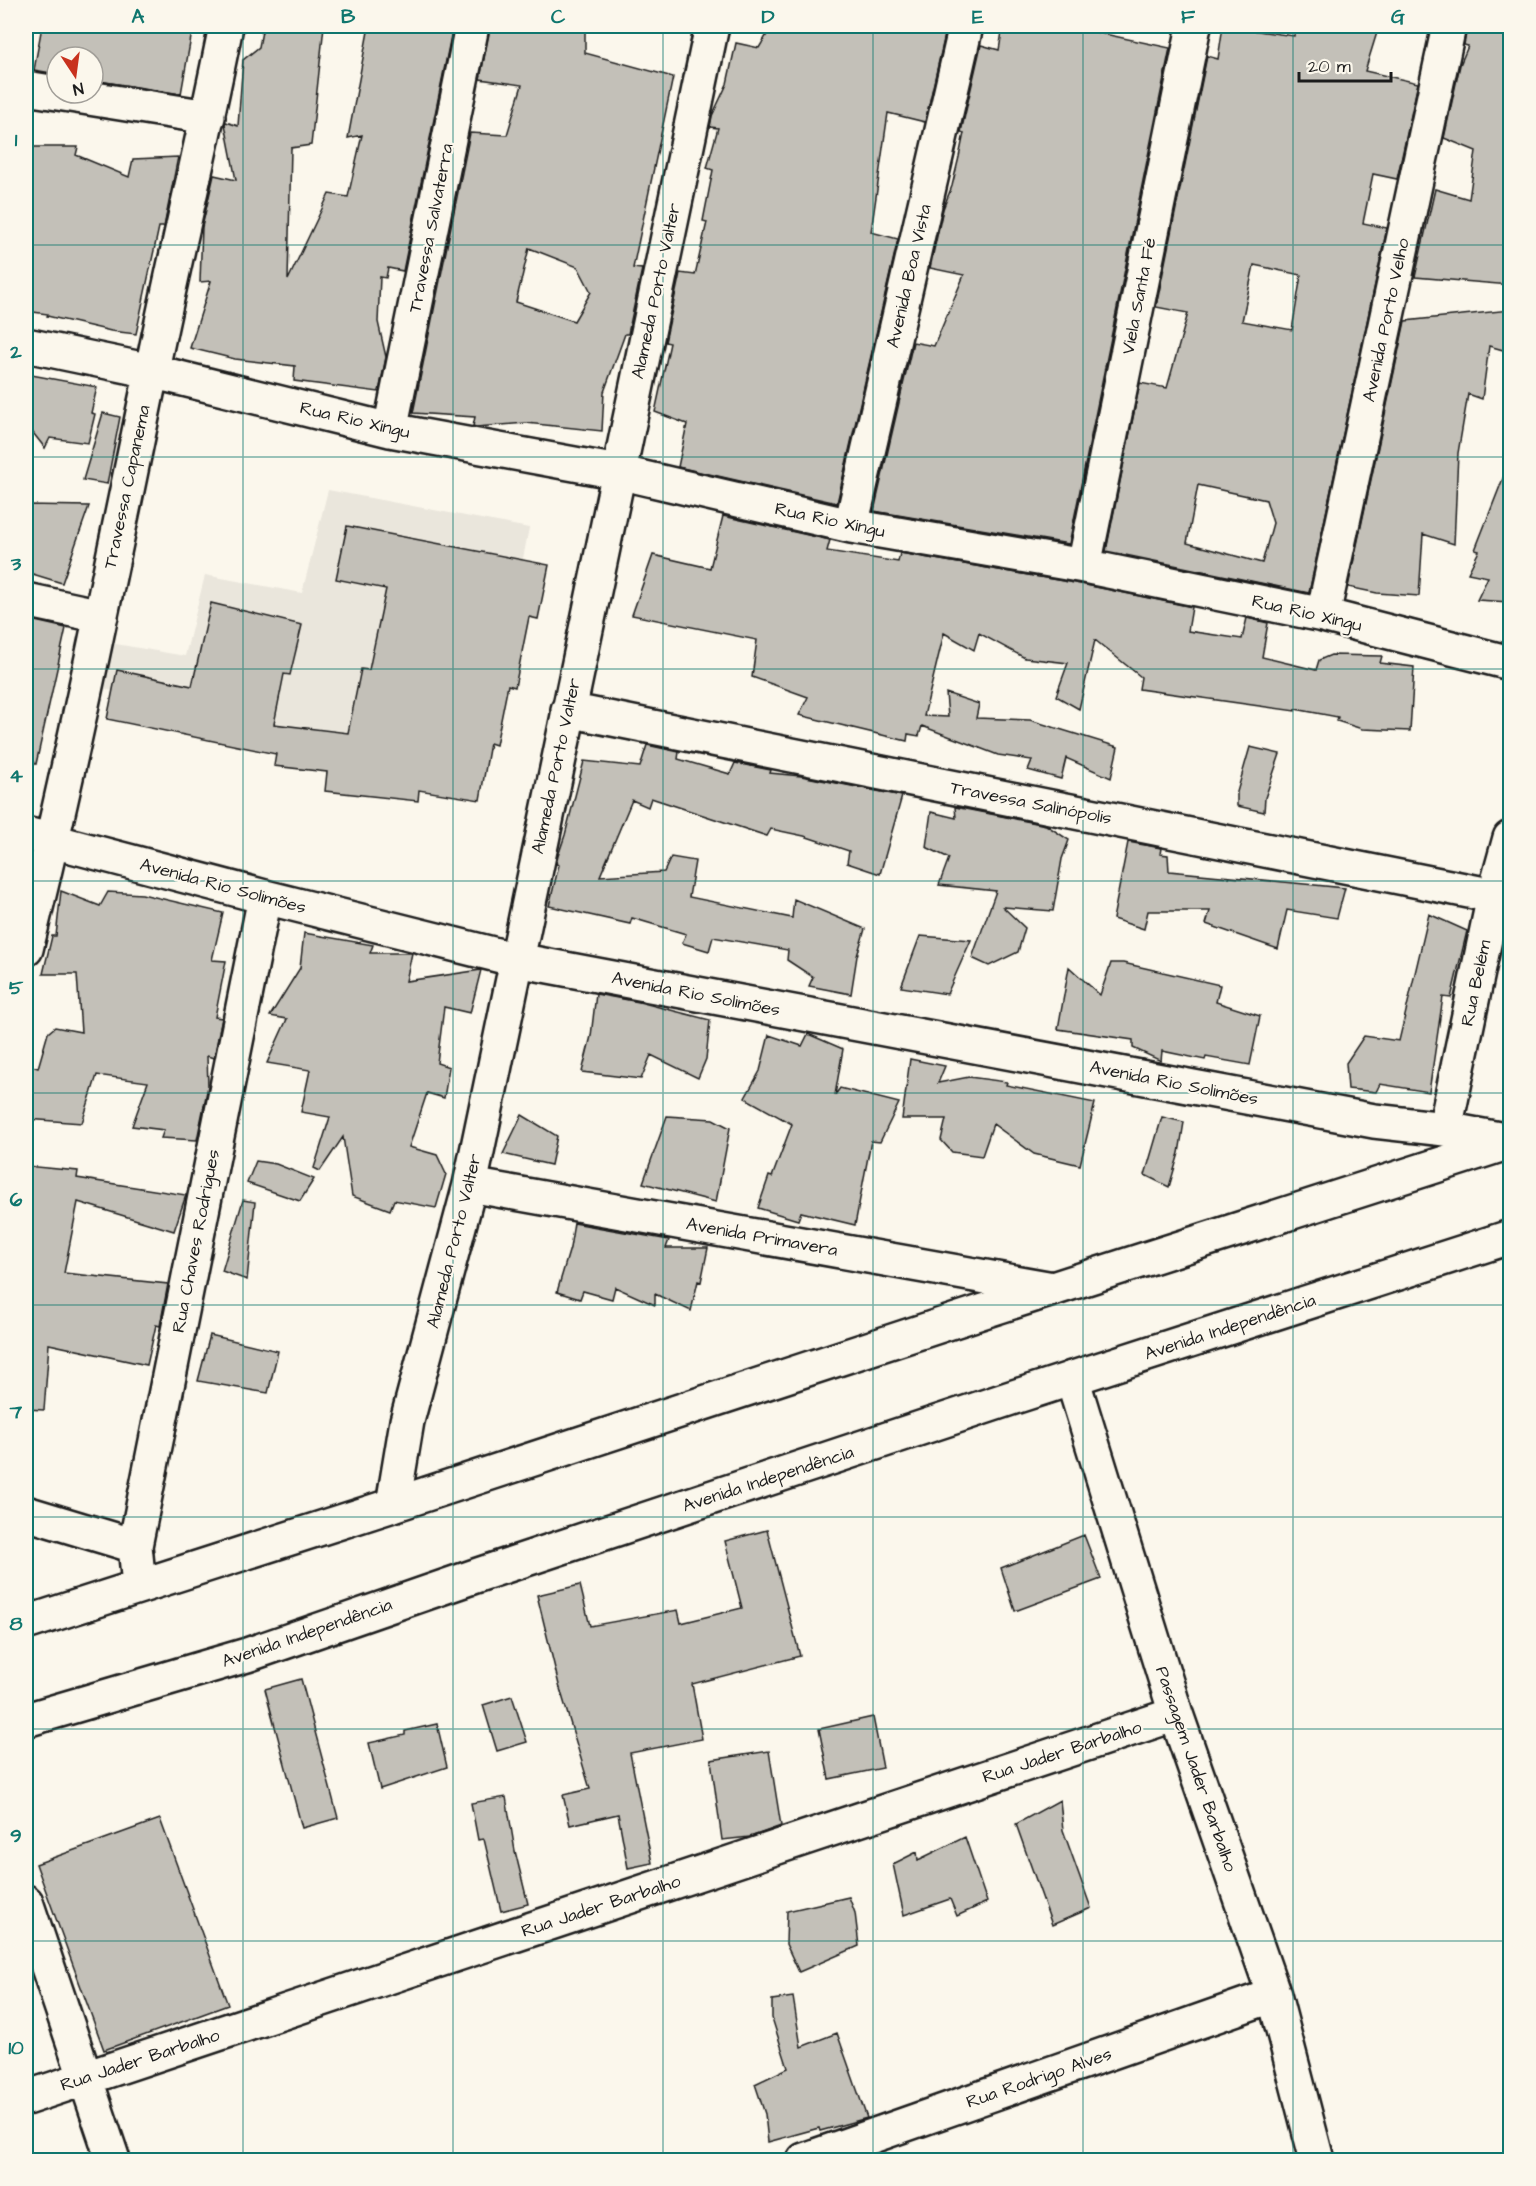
<svg xmlns="http://www.w3.org/2000/svg" width="1536" height="2186" viewBox="0 0 1536 2186" font-family="'Architects Daughter',sans-serif">
  <rect width="100%" height="100%" fill="#fbf7ec"/>
  <filter id="ink" filterUnits="userSpaceOnUse"><feTurbulence type="fractalNoise" baseFrequency=".0167" numOctaves="2"/><feDisplacementMap in="SourceGraphic" scale="12" xChannelSelector="R" yChannelSelector="G"/><feConvolveMatrix kernelMatrix="1 2 1 2 8 2 1 2 1" color-interpolation-filters="sRGB"/></filter>
  <g filter="url(#ink)">
    <!-- built -->
    <path fill="#eae6dc" d="M 328,490 L 529,528 L 479,781 L 320,768 L 101,687 L 110,643 L 185,656 L 205,575 L 302,593 Z"/>
    <!-- building -->
    <path fill="#c3c0b8" stroke="#1c1c1c" stroke-width="1.5" fill-rule="evenodd" d="M 42,26 L 193,26 L 181,94 L 93,80 L 93,57 L 57,57 L 57,74 L 34,70 Z
      M 263,26 L 324,26 L 311,145 L 291,148 L 288,280 L 329,194 L 348,197 L 362,135 L 348,138 L 369,26 L 453,26 L 403,271 L 388,268 L 386,278 L 380,277 L 378,322 L 386,357 L 379,392 L 294,381 L 295,366 L 235,359 L 190,348 L 211,281 L 200,282 L 202,227 L 214,175 L 236,180 L 225,124 L 226,122 L 238,126 L 243,60 L 259,47 Z
      M 490,26 L 585,26 L 585,53 L 673,77 L 633,268 L 642,269 L 628,334 L 625,334 L 604,392 L 602,431 L 526,423 L 476,427 L 473,426 L 475,417 L 413,413 L 470,133 L 507,135 L 522,85 L 480,79 ZM 529,248 L 578,267 L 591,292 L 574,321 L 516,302 Z
      M 772,26 L 947,26 L 925,122 L 888,113 L 871,232 L 898,239 L 837,503 L 678,467 L 687,424 L 655,412 L 670,343 L 665,342 L 680,273 L 695,275 L 707,222 L 703,221 L 713,170 L 707,168 L 718,128 L 710,127 L 712,116 L 727,84 L 736,43 L 759,48 Z
      M 1003,26 L 1067,26 L 1170,48 L 1069,544 L 874,511 L 913,342 L 934,346 L 964,275 L 930,268 L 943,209 L 952,186 L 959,157 L 964,133 L 961,132 L 981,45 L 999,50 Z
      M 1223,26 L 1294,36 L 1295,26 L 1379,26 L 1365,71 L 1418,83 L 1397,179 L 1373,174 L 1363,223 L 1387,228 L 1309,593 L 1106,551 L 1140,383 L 1167,388 L 1188,313 L 1156,307 L 1207,56 L 1218,59 ZM 1254,265 L 1301,275 L 1292,330 L 1242,321 ZM 1198,485 L 1266,500 L 1273,523 L 1262,563 L 1187,543 Z
      M 1467,26 L 1495,26 L 1495,30 L 1510,37 L 1510,285 L 1415,277 L 1435,189 L 1469,199 L 1476,151 L 1444,138 L 1460,65 L 1468,46 L 1464,45 Z
      M 26,147 L 78,147 L 76,155 L 129,177 L 133,159 L 178,157 L 164,227 L 159,227 L 136,334 L 111,331 L 47,316 L 48,314 L 26,311 Z
      M 1510,310 L 1510,352 L 1489,346 L 1482,399 L 1468,394 L 1458,453 L 1454,544 L 1423,534 L 1419,596 L 1377,593 L 1348,587 L 1405,321 Z
      M 26,374 L 97,387 L 91,413 L 95,414 L 88,443 L 50,438 L 45,448 L 26,424 Z
      M 103,413 L 120,417 L 107,484 L 83,480 Z
      M 1509,463 L 1510,602 L 1477,600 L 1488,577 L 1468,573 L 1479,551 L 1475,550 Z
      M 26,505 L 89,506 L 62,583 L 26,572 Z
      M 723,516 L 830,540 L 827,551 L 898,562 L 900,553 L 1081,584 L 1192,607 L 1188,631 L 1242,639 L 1247,618 L 1268,623 L 1262,657 L 1316,670 L 1319,660 L 1331,655 L 1382,656 L 1380,663 L 1414,667 L 1410,731 L 1362,729 L 1337,721 L 1338,717 L 1295,709 L 1295,711 L 1139,689 L 1141,677 L 1095,640 L 1079,709 L 1056,696 L 1068,663 L 1025,658 L 979,633 L 974,650 L 944,633 L 924,716 L 948,717 L 946,693 L 979,704 L 976,718 L 1030,720 L 1118,747 L 1111,778 L 1066,758 L 1061,779 L 1028,770 L 1032,760 L 998,755 L 922,726 L 919,736 L 908,734 L 907,741 L 799,715 L 808,697 L 752,677 L 757,640 L 632,615 L 653,555 L 710,568 Z
      M 347,526 L 549,565 L 538,619 L 529,617 L 515,687 L 508,685 L 496,745 L 490,743 L 480,800 L 419,790 L 418,801 L 325,791 L 327,772 L 274,766 L 276,754 L 107,719 L 117,670 L 192,686 L 211,603 L 302,625 L 290,675 L 284,674 L 274,724 L 348,733 L 361,669 L 369,670 L 386,589 L 336,579 Z
      M 26,619 L 66,628 L 36,764 L 26,762 Z
      M 647,745 L 679,752 L 678,759 L 730,774 L 735,763 L 771,770 L 770,773 L 801,776 L 902,796 L 880,874 L 847,863 L 849,851 L 804,836 L 771,829 L 767,836 L 651,798 L 648,807 L 632,800 L 600,876 L 664,872 L 671,857 L 695,861 L 689,897 L 792,918 L 794,899 L 865,929 L 857,956 L 851,994 L 809,986 L 813,977 L 787,960 L 788,950 L 713,937 L 709,951 L 682,943 L 686,934 L 632,918 L 630,924 L 549,906 L 559,865 L 556,864 L 558,856 L 565,835 L 584,761 L 640,767 Z
      M 1250,747 L 1280,754 L 1265,798 L 1264,812 L 1237,806 L 1237,792 Z
      M 955,807 L 1046,825 L 1069,840 L 1062,859 L 1053,911 L 1003,907 L 1025,928 L 1018,952 L 989,966 L 972,958 L 996,891 L 939,885 L 949,858 L 926,847 L 931,812 L 956,818 Z
      M 1128,842 L 1161,848 L 1160,854 L 1168,855 L 1169,871 L 1345,888 L 1337,918 L 1287,910 L 1278,949 L 1206,924 L 1210,911 L 1148,911 L 1144,929 L 1113,919 Z
      M 61,891 L 100,906 L 108,892 L 142,894 L 223,913 L 212,960 L 226,961 L 215,1017 L 222,1018 L 214,1058 L 207,1056 L 208,1086 L 197,1140 L 161,1138 L 164,1130 L 132,1126 L 148,1082 L 97,1075 L 82,1123 L 26,1119 L 26,1082 L 32,1066 L 38,1068 L 48,1033 L 55,1027 L 81,1032 L 77,974 L 43,974 L 52,936 L 56,936 Z
      M 1429,914 L 1467,931 L 1451,998 L 1443,997 L 1429,1092 L 1380,1084 L 1376,1092 L 1348,1089 L 1346,1063 L 1364,1036 L 1399,1041 Z
      M 304,933 L 373,945 L 370,953 L 412,953 L 406,981 L 481,970 L 470,1013 L 444,1007 L 437,1063 L 449,1067 L 444,1098 L 427,1093 L 409,1147 L 437,1155 L 446,1174 L 436,1208 L 394,1200 L 390,1210 L 352,1196 L 343,1137 L 320,1171 L 314,1168 L 330,1117 L 301,1112 L 310,1070 L 267,1063 L 287,1019 L 270,1016 L 300,968 Z
      M 920,936 L 971,940 L 947,994 L 901,987 Z
      M 1111,963 L 1123,963 L 1220,985 L 1216,1002 L 1260,1016 L 1250,1065 L 1206,1057 L 1205,1060 L 1162,1051 L 1161,1061 L 1133,1048 L 1133,1040 L 1058,1029 L 1069,967 L 1100,995 Z
      M 596,994 L 639,1002 L 710,1020 L 706,1059 L 698,1078 L 651,1055 L 641,1079 L 582,1072 L 591,1036 Z
      M 808,1034 L 843,1049 L 835,1095 L 840,1088 L 899,1103 L 880,1142 L 871,1141 L 855,1225 L 801,1212 L 798,1220 L 758,1208 L 769,1176 L 772,1177 L 792,1124 L 745,1098 L 760,1071 L 769,1035 L 802,1046 Z
      M 910,1059 L 945,1066 L 938,1083 L 969,1077 L 1007,1082 L 1006,1085 L 1095,1103 L 1080,1165 L 1034,1154 L 993,1124 L 982,1156 L 952,1152 L 941,1140 L 946,1119 L 902,1119 Z
      M 522,1115 L 557,1136 L 551,1165 L 503,1154 Z
      M 667,1116 L 713,1119 L 730,1128 L 716,1202 L 643,1183 Z
      M 1162,1117 L 1184,1122 L 1179,1153 L 1169,1187 L 1145,1175 Z
      M 256,1161 L 276,1164 L 314,1179 L 300,1201 L 247,1183 Z
      M 26,1166 L 78,1171 L 77,1178 L 186,1195 L 174,1231 L 78,1202 L 64,1273 L 168,1284 L 160,1326 L 156,1325 L 147,1365 L 49,1344 L 44,1410 L 26,1409 Z
      M 243,1200 L 255,1202 L 247,1280 L 222,1271 Z
      M 574,1223 L 669,1240 L 666,1248 L 708,1248 L 701,1282 L 698,1281 L 691,1311 L 655,1294 L 655,1305 L 615,1287 L 612,1299 L 583,1291 L 580,1299 L 557,1292 L 570,1248 Z
      M 210,1335 L 278,1351 L 268,1393 L 198,1381 Z
      M 767,1530 L 800,1656 L 692,1684 L 702,1739 L 630,1753 L 652,1863 L 628,1868 L 618,1814 L 570,1825 L 563,1795 L 590,1789 L 559,1685 L 537,1595 L 580,1585 L 590,1626 L 678,1610 L 681,1623 L 742,1608 L 725,1541 Z
      M 1084,1535 L 1101,1579 L 1015,1611 L 1001,1568 Z
      M 301,1679 L 338,1818 L 302,1828 L 265,1689 Z
      M 512,1696 L 527,1742 L 497,1751 L 483,1705 Z
      M 873,1717 L 883,1768 L 829,1779 L 819,1729 Z
      M 437,1724 L 447,1767 L 380,1789 L 369,1743 L 405,1735 L 405,1731 Z
      M 769,1751 L 781,1826 L 750,1837 L 722,1840 L 711,1760 Z
      M 506,1797 L 515,1851 L 528,1904 L 501,1911 L 484,1839 L 478,1840 L 471,1803 Z
      M 1060,1800 L 1063,1830 L 1091,1908 L 1052,1925 L 1016,1824 Z
      M 160,1819 L 228,2005 L 104,2050 L 36,1864 Z
      M 965,1837 L 987,1902 L 957,1916 L 950,1899 L 904,1915 L 893,1864 L 917,1852 L 918,1860 Z
      M 849,1897 L 855,1913 L 859,1946 L 799,1972 L 786,1944 L 787,1911 Z
      M 793,1997 L 801,2047 L 837,2033 L 867,2118 L 820,2131 L 819,2128 L 768,2142 L 765,2114 L 755,2084 L 788,2068 L 772,2018 L 772,2000 Z"/>
    <g fill="none" stroke-linecap="round" stroke-linejoin="round">
      <!-- minor casing -->
      <g stroke="#1c1c1c" stroke-width="38">
        <path id="minor" d="M 26,88 L 208,117
          M 26,345 L 151,371 L 390,430 L 618,472 L 851,526 L 1084,566 L 1323,615 L 1510,663
          M 390,430 L 472,26
          M 851,526 L 966,26
          M 1084,566 L 1194,26
          M 26,600 L 101,616
          M 1323,615 L 1449,26
          M 568,710 L 1494,896
          M 26,834 L 265,897 L 517,960 L 1374,1121 L 1445,1129 L 1510,1141
          M 26,949 C 73,758 111,566 151,374 C 175,257 203,142 226,26
          M 1445,1129 L 1494,896 L 1510,838
          M 470,1185 L 1053,1289
          M 1072,1378 L 1176,1714 L 1274,1995 L 1317,2160
          M 393,1505 L 407,1421 L 470,1185 L 712,26
          M 26,1513 L 135,1546
          M 139,1585 L 135,1546 L 265,897
          M 26,1902 L 113,2160
          M 26,2098 L 1176,1714
          M 804,2160 L 1274,1995"/>
      </g>
      <!-- major casing -->
      <g stroke="#1c1c1c" stroke-width="38">
        <path id="major" d="M 26,1623 L 393,1505 L 984,1311 L 1510,1142
          M 26,1720 L 247,1655 L 481,1574 L 1014,1397 L 1510,1237"/>
      </g>
      <!-- minor -->
      <use href="#minor" stroke="#fbf7ec" stroke-width="33"/>
      <!-- major -->
      <use href="#major" stroke="#fbf7ec" stroke-width="33"/>
    </g>
  </g>
  <!-- grid -->
  <path fill="none" stroke="#0f766e" stroke-width="1.5" stroke-opacity="0.55" d="M 243,26 L 243,2160M 453,26 L 453,2160M 663,26 L 663,2160M 873,26 L 873,2160M 1083,26 L 1083,2160M 1293,26 L 1293,2160M 26,245 L 1510,245M 26,457 L 1510,457M 26,669 L 1510,669M 26,881 L 1510,881M 26,1093 L 1510,1093M 26,1305 L 1510,1305M 26,1517 L 1510,1517M 26,1729 L 1510,1729M 26,1941 L 1510,1941"/>
  <g text-anchor="middle" dominant-baseline="central" stroke-width="4.5" stroke-linejoin="round" paint-order="stroke">
    <!-- street labels -->
    <g font-size="18" fill="#1c1c1c" stroke="#fbf7ec">
      <text transform="translate(431 228) rotate(-79)">Travessa Salvaterra</text>
      <text transform="translate(909 276) rotate(-77)">Avenida Boa Vista</text>
      <text transform="translate(656 291) rotate(-78)">Alameda Porto Valter</text>
      <text transform="translate(1139 296) rotate(-79)">Viela Santa Fé</text>
      <text transform="translate(1386 320) rotate(-78)">Avenida Porto Velho</text>
      <text transform="translate(355 420) rotate(13)">Rua Rio Xingu</text>
      <text transform="translate(127 487) rotate(-78)">Travessa Capanema</text>
      <text transform="translate(830 520) rotate(12)">Rua Rio Xingu</text>
      <text transform="translate(1307 613) rotate(13)">Rua Rio Xingu</text>
      <text transform="translate(556 766) rotate(-78)">Alameda Porto Valter</text>
      <text transform="translate(1031 803) rotate(11)">Travessa Salinópolis</text>
      <text transform="translate(223 886) rotate(15)">Avenida Rio Solimões</text>
      <text transform="translate(1476 983) rotate(-78)">Rua Belém</text>
      <text transform="translate(696 994) rotate(11)">Avenida Rio Solimões</text>
      <text transform="translate(1174 1083) rotate(11)">Avenida Rio Solimões</text>
      <text transform="translate(762 1237) rotate(10)">Avenida Primavera</text>
      <text transform="translate(196 1241) rotate(-79)">Rua Chaves Rodrigues</text>
      <text transform="translate(454 1241) rotate(-76)">Alameda Porto Valter</text>
      <text transform="translate(1230 1327) rotate(-18)">Avenida Independência</text>
      <text transform="translate(768 1479) rotate(-18)">Avenida Independência</text>
      <text transform="translate(307 1633) rotate(-19)">Avenida Independência</text>
      <text transform="translate(1062 1752) rotate(-18)">Rua Jader Barbalho</text>
      <text transform="translate(1196 1769) rotate(71)">Passagem Jader Barbalho</text>
      <text transform="translate(601 1906) rotate(-18)">Rua Jader Barbalho</text>
      <text transform="translate(140 2060) rotate(-18)">Rua Jader Barbalho</text>
      <text transform="translate(1039 2078) rotate(-19)">Rua Rodrigo Alves</text>
    </g>
  </g>
  <!-- margin -->
  <rect width="1536" height="2186" fill="none" stroke="#fbf7ec" stroke-width="66"/>
  <!-- north arrow -->
  <g transform="translate(75 75) rotate(167)"><circle r="28" fill="#fbf7ec" stroke="#a29f99" stroke-width="1.5"/>
  <path d="M0-4.5L10 22L0 15L-10 22Z" fill="#c8321e"/>
  <text y="-9" font-size="16" font-weight="bold" text-anchor="middle" fill="#1c1c1c">N</text>
  </g>
  <!-- scale -->
  <path d="M1299 72v9h92v-9" fill="none" stroke="#1c1c1c" stroke-width="3"/>
  <text x="1308" y="72" font-size="18" fill="#1c1c1c" stroke="#fbf7ec" stroke-width="4.5" paint-order="stroke">20 m</text>
  <rect x="33" y="33" width="1470" height="2120" fill="none" stroke="#0f766e" stroke-width="2"/>
  <g font-size="20" text-anchor="middle" font-weight="bold" fill="#0f766e">
    <text x="138" y="23">A</text>
    <text x="348" y="23">B</text>
    <text x="558" y="23">C</text>
    <text x="768" y="23">D</text>
    <text x="978" y="23">E</text>
    <text x="1188" y="23">F</text>
    <text x="1398" y="23">G</text>
    <text x="16" y="146">1</text>
    <text x="16" y="358">2</text>
    <text x="16" y="570">3</text>
    <text x="16" y="782">4</text>
    <text x="16" y="994">5</text>
    <text x="16" y="1206">6</text>
    <text x="16" y="1418">7</text>
    <text x="16" y="1630">8</text>
    <text x="16" y="1842">9</text>
    <text x="16" y="2054">10</text>
  </g>
</svg>
